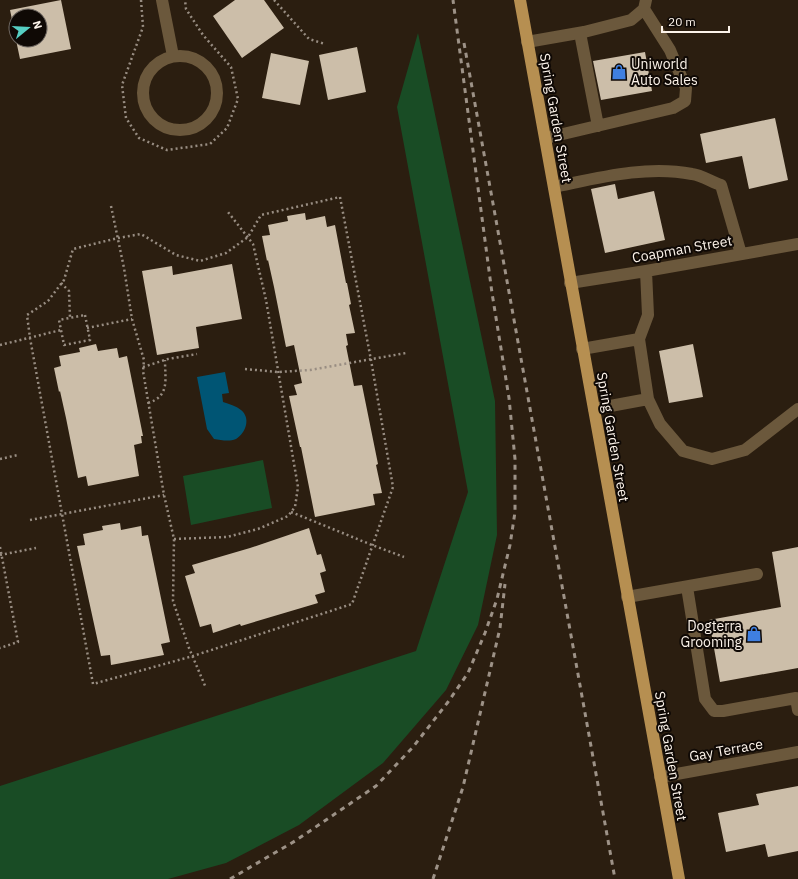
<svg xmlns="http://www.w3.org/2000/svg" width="798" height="879" viewBox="0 0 798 879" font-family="'IBM Plex Sans',sans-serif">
  <rect width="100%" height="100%" fill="#2b1e10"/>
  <!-- green -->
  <path fill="#194c25" d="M 418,33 L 495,401 L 497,535 L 478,625 L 446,690 L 383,763 L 299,825 L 226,863 L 168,879 L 0,879 L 0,786 L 416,651 L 468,492 L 397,107 Z
    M 263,460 L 272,508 L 191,525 L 183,476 Z"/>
  <!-- water -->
  <path fill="#005574" d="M 225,372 L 229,393 L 222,394 L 223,402 C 229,404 236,406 241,410 C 251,418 246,433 236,439 C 229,442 221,440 214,439 L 207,429 L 197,377 Z"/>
  <!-- building -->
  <path fill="#ccbea9" d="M 61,0 L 71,49 L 20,59 L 16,40 L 40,40 L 40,16 L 16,16 L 16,39 L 10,10 Z
    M 235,0 L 264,0 L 284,28 L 242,58 L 213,16 Z
    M 357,47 L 366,92 L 328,100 L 319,55 Z
    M 645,52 L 652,91 L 601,100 L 593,61 Z
    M 271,53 L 309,61 L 300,105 L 262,98 Z
    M 775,118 L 788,180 L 749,189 L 742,156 L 706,163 L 700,134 Z
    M 615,184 L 618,199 L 654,191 L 665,240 L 605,253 L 591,189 Z
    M 305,213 L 306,220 L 325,216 L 327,227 L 335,225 L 346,283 L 347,283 L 351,304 L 349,305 L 355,333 L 346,334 L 348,345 L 346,346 L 354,386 L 362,385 L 378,464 L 376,465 L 382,493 L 373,494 L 375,505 L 315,517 L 301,447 L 300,447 L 289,396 L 297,395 L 294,385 L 302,383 L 294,345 L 286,347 L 274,287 L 268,260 L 267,261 L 262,236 L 270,235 L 268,225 L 288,221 L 287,216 Z
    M 232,264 L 242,319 L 196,327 L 199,348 L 157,355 L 142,271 L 172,266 L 173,275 Z
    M 96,344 L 98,351 L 117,348 L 119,358 L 127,356 L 143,436 L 141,436 L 142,443 L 134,445 L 139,476 L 88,486 L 86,476 L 78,478 L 66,418 L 60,391 L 59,392 L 54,368 L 61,366 L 59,356 L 80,352 L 79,348 Z
    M 693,344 L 703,397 L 669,403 L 659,351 Z
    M 120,523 L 121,530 L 141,526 L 142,536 L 148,535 L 170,642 L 161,644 L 164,655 L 111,665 L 110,655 L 101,656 L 77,546 L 85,545 L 83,534 L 103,530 L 102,526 Z
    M 309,528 L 317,555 L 321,554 L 326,571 L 320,573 L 325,592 L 315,595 L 318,603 L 241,626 L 240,624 L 213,633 L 211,624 L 200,627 L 185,576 L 195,573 L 192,565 L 250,548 Z
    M 798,547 L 798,668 L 720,682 L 709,620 L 781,607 L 772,552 Z
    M 798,786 L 798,851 L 768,857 L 765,844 L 726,852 L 718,813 L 759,805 L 756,794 Z"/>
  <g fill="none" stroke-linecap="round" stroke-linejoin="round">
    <!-- path -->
    <path stroke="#988d82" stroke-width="2.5" stroke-dasharray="2 3" stroke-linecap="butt" d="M 141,0 L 143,27 L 122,85 L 126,118 L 139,138 L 167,150 L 210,144 L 227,128 L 238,99 L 231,67 L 203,35 L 186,9 L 185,0
      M 274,0 L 309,39 L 325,44
      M 340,197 L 371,360 L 393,487 L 352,604 L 193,656 L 93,684 L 30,338 L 27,315 L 48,301 L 64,280 L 73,249 L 118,238 L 141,234 L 176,255 L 200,261 L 226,253 L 248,237 L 261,215 Z
      M 111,206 L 124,268 L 132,319 L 144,360 L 143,371 L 164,495 L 174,539 L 173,601 L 189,648 L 206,688
      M 61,283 L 69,291 L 70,318
      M 85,315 L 90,340 L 64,345 L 59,320 Z
      M 87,328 L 132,319
      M 0,345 L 61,330
      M 143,367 L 168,359 L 197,354
      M 245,369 L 278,372 L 310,370 L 406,353
      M 148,403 C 170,396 165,380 165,360
      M 0,459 L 18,455
      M 291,512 L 372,545 L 404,557
      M 30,520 L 164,495
      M 174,539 L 227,537 L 258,529 L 288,516 L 295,507 L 298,487 L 266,300 L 253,244 L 228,212
      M 0,547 L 18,642 L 0,648
      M 0,555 L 36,548"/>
    <!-- minor -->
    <path stroke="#6b583c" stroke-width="12" d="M 162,0 L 173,56
      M 580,33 L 598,126
      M 527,42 L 584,32 L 631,20 L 644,9 L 646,0
      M143 93a37 37 0 1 1 74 0a37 37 0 1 1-74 0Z
      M 546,138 L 673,108 L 685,101 L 686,88 L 670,50 L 644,9
      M 554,187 C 598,178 646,165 692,174 C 701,175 712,182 721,185 L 741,254
      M 570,283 L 646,271 L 798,244
      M 582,349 L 639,339
      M 648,399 L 660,424 L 683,451 L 712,459 L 745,450 L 798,409
      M 594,409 L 648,399 L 639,339 L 648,315 L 646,271
      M 687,587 L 705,699 L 714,711 L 723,711 L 796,698 L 798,710
      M 627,597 L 757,574
      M 660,777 L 798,752"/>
    <!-- major -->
    <path stroke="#b68f51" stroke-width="12" d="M 520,0 L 679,879"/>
    <!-- rail -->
    <path stroke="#9d9287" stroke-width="3" stroke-dasharray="5 5" stroke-linecap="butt" d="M 464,43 L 615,879
      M 230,879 L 295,841 L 376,786 L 413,747 L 448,702 L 468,673 L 485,633 L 497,599 L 510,545 L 515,512 L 515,459 L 509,398 L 492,293 L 453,0
      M 433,879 L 463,787 L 500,628 L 505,584"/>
  </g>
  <!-- icons -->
  <defs>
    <g id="shop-bare" transform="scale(1.2)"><path d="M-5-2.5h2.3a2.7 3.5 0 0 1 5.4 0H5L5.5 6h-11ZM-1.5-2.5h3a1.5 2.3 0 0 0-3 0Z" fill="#3f7fe0" stroke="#0f0905" stroke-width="2.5" paint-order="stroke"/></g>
  </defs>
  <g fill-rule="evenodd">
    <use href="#shop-bare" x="619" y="72"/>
    <use href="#shop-bare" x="754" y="634"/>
  </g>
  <g text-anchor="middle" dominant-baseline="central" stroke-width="4" stroke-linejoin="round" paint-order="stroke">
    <!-- poi labels -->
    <g font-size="14" fill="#fcf3ea" stroke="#0f0905" text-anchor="start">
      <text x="631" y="64">Uniworld<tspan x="631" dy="16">Auto Sales</tspan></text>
      <text x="742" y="626" text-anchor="end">Dogterra<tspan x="742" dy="16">Grooming</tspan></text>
    </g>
    <!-- street labels -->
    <g font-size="14" fill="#fcf3ea" stroke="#0f0905">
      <text transform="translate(556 118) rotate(80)">Spring Garden Street</text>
      <text transform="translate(682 249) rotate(-10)">Coapman Street</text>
      <text transform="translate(613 437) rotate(80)">Spring Garden Street</text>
      <text transform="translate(726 750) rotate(-10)">Gay Terrace</text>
      <text transform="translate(671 756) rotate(80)">Spring Garden Street</text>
    </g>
  </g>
  <!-- north arrow -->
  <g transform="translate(28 28) rotate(72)"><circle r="19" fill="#0f0905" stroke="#6e6761"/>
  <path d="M0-3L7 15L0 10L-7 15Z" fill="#56cec3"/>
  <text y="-6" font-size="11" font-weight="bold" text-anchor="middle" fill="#fcf3ea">N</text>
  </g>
  <!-- scale -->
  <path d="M662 26v6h67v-6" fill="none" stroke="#fcf3ea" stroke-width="2"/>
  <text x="668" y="26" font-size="12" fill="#fcf3ea" stroke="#0f0905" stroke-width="3" paint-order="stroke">20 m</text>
</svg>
